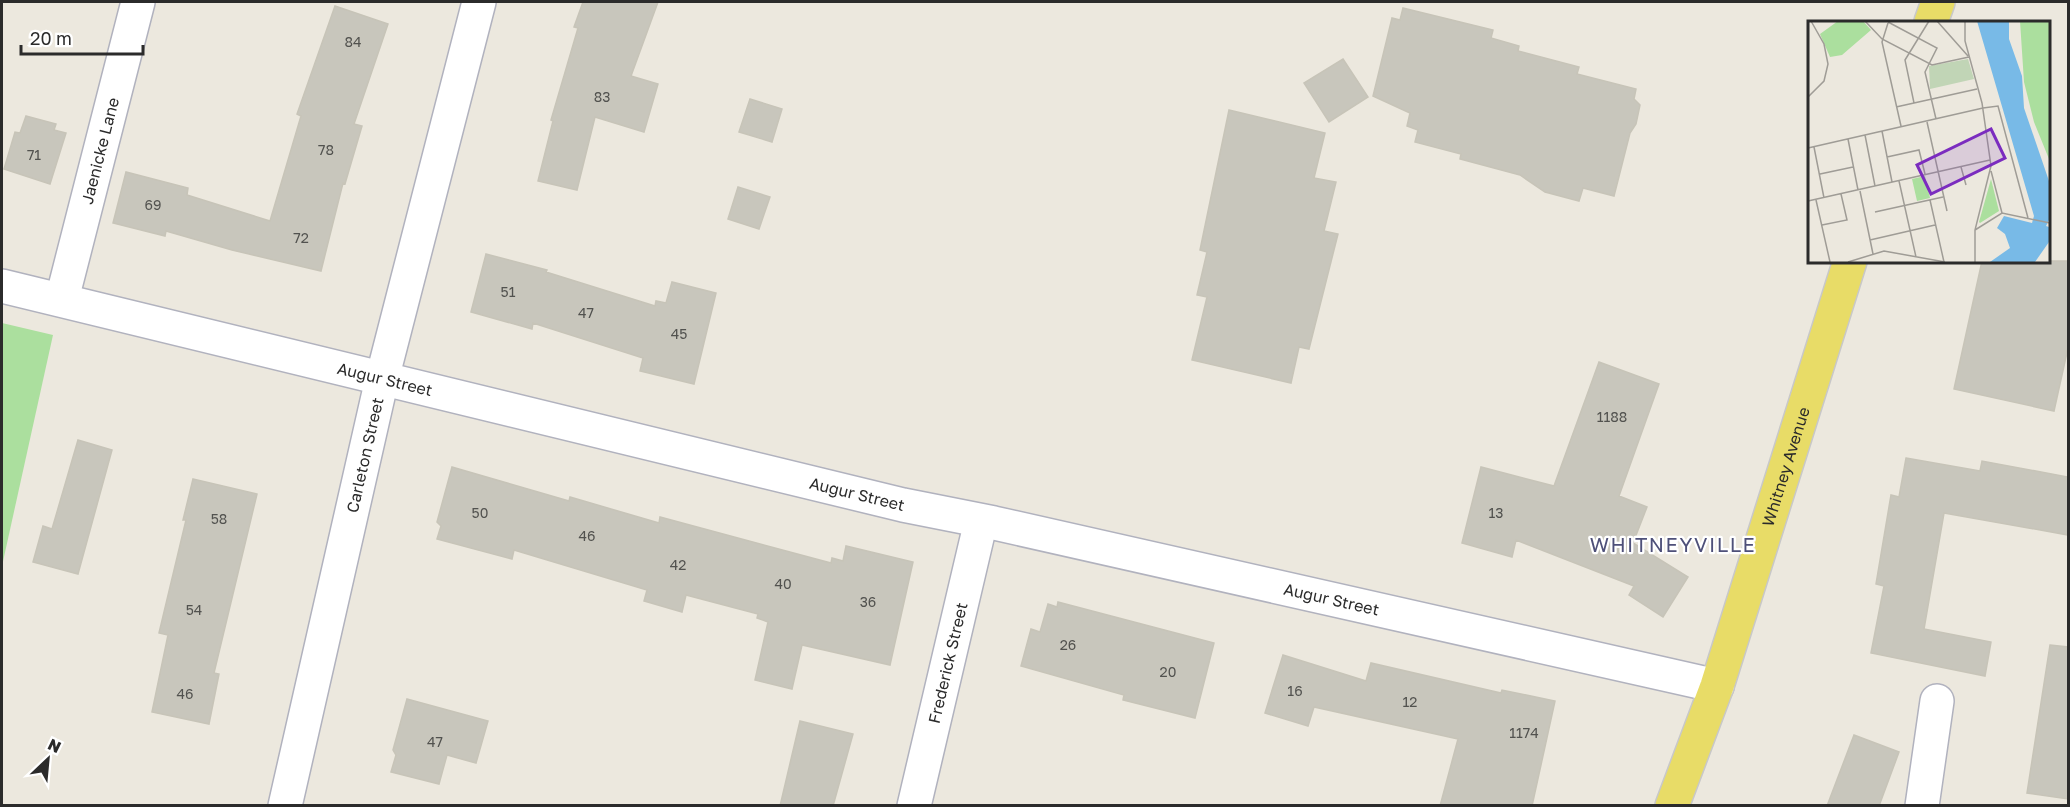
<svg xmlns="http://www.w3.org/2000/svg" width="2070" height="807" viewBox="0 0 2070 807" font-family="'Golos Text',sans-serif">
  <rect width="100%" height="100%" fill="#ece8de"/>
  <!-- green -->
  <path fill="#abdf9e" d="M 2,323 L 53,335 L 2,566 Z"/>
  <!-- building -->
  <path fill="#c8c6bc" stroke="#c7c4b8" stroke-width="1.5" d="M 583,2 L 658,2 L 631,76 L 658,84 L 644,132 L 595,117 L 577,190 L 538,181 L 553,121 L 551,120 L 578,28 L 574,27 Z
    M 335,6 L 388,24 L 354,124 L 362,126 L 345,184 L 343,183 L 321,271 L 232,250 L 166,231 L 165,236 L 113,223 L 126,172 L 188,188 L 187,195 L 270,221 L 301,116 L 297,114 Z
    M 1403,8 L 1493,30 L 1491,38 L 1519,46 L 1518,51 L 1579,67 L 1577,74 L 1636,89 L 1634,99 L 1640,105 L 1636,124 L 1630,133 L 1614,196 L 1583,188 L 1579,201 L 1545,192 L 1520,175 L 1460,159 L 1461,154 L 1415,142 L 1418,130 L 1407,126 L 1410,113 L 1373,96 L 1392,18 L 1400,20 Z
    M 1343,59 L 1368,97 L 1329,122 L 1304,83 Z
    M 750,99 L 782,109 L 772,142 L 739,132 Z
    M 1229,110 L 1325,133 L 1314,178 L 1336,182 L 1324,231 L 1338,234 L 1309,349 L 1299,347 L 1291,383 L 1192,360 L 1207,297 L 1197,295 L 1207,252 L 1200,250 Z
    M 26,116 L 56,124 L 54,130 L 66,133 L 50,184 L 4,169 L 15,132 L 20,133 Z
    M 738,187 L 770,197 L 759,229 L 728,219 Z
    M 486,254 L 547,270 L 546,272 L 655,306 L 656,301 L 666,303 L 672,282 L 716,293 L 694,384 L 640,371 L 643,358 L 533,323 L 532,329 L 471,312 Z
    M 1982,261 L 2068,261 L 2068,348 L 2054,411 L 1954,389 Z
    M 1599,362 L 1659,384 L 1619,496 L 1647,507 L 1633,543 L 1688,577 L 1663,617 L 1629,595 L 1634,586 L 1516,540 L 1512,557 L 1462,543 L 1481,467 L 1554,486 Z
    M 78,440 L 112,450 L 78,574 L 33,562 L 43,526 L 52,529 Z
    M 1906,458 L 1980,471 L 1982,461 L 2068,477 L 2068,535 L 1944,513 L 1924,629 L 1991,642 L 1985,676 L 1871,653 L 1884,586 L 1876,584 L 1891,495 L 1899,497 Z
    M 452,467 L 569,501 L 570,497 L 659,523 L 660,517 L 831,563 L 832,558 L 843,561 L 846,546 L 913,562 L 890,665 L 802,645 L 792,689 L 755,680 L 768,622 L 757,618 L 758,614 L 686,595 L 682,612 L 644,601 L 647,590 L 514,550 L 512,559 L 437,539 L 441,526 L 437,522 Z
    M 193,479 L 257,494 L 214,673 L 219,674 L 209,724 L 152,712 L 168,635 L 159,633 L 186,520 L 183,520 Z
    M 1058,602 L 1214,643 L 1195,718 L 1123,700 L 1124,695 L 1021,666 L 1031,629 L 1040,632 L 1048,604 L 1057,607 Z
    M 2050,645 L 2068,647 L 2068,799 L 2027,793 Z
    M 1283,655 L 1366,681 L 1371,663 L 1501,693 L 1502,690 L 1555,701 L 1532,806 L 1440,806 L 1458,739 L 1314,707 L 1308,726 L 1265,713 Z
    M 407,699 L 488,721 L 476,763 L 447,755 L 439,784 L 391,772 L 396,755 L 393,750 Z
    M 800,721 L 853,734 L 833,806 L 780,806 Z
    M 1854,735 L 1899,752 L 1879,806 L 1827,806 Z"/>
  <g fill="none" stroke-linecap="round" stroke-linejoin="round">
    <!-- minor casing -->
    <g stroke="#b1b2be" stroke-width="36">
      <g id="minor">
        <path id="s1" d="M 2,286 L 903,505 L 994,523 L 1717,686"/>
        <path id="s2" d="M 62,299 L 138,2"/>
        <path id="s3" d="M 285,806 L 382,379 L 479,2"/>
        <path id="s4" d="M 914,806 L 981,521"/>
        <path d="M 1922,806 L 1937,701"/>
      </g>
    </g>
    <!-- major casing -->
    <g stroke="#c8c8c8" stroke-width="36">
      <g id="major">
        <path d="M 1931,22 L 1938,2"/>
        <path id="s5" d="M 1672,806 L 1717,686 L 1850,261"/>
      </g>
    </g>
    <!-- minor -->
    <use href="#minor" stroke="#fff" stroke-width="33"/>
    <!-- major -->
    <use href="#major" stroke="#e8dc67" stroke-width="33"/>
  </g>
  <g text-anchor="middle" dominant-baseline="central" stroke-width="4.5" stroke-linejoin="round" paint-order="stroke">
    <!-- number labels -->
    <g font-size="14" fill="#52524f">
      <text x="353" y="41">84</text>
      <text x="602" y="96">83</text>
      <text x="326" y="149">78</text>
      <text x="34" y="154">71</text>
      <text x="153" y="204">69</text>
      <text x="301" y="237">72</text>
      <text x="508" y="291">51</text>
      <text x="586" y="312">47</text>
      <text x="679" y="333">45</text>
      <text x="1612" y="416">1188</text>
      <text x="480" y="512">50</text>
      <text x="1496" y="512">13</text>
      <text x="219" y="518">58</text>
      <text x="587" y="535">46</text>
      <text x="678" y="564">42</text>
      <text x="783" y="583">40</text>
      <text x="868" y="601">36</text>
      <text x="194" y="609">54</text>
      <text x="1068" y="644">26</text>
      <text x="1168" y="671">20</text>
      <text x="1295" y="690">16</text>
      <text x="185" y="693">46</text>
      <text x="1410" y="701">12</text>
      <text x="1524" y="732">1174</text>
      <text x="435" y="741">47</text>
    </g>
    <!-- street labels -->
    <g font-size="16" fill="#2b2b2b" stroke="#fff">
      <text stroke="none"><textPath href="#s2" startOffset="153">Jaenicke Lane</textPath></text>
      <text stroke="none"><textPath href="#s1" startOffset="394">Augur Street</textPath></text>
      <text stroke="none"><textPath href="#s3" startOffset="360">Carleton Street</textPath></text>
      <text stroke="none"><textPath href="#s5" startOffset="358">Whitney Avenue</textPath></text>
      <text stroke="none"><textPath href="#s1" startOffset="880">Augur Street</textPath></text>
      <text stroke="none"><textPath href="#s1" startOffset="1366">Augur Street</textPath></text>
      <text stroke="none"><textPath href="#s4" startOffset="147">Frederick Street</textPath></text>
    </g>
    <!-- quarter labels -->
    <g font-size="20" letter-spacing="1.5" fill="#4e5079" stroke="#fff">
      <text x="1673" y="544">WHITNEYVILLE</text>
    </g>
  </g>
  <!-- overview -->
  <g transform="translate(1808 21)">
    <rect width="242" height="242" fill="#ece8de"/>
    <path d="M 30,0 L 55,0 L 63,9 L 34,34 L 22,36 L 12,13 ZM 212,0 L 241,0 L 241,138 L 226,101 L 216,61 ZM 117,155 L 122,177 L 109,180 L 104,158 ZM 183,158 L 191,190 L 172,202 L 171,201 Z" fill="#abdf9e"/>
    <path d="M 160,38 L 166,58 L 122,68 L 121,45 Z" fill="#c1d5b6"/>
    <path d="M 169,0 L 201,0 L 201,18 L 214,55 L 216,87 L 241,160 L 241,199 L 238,205 L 241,206 L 241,221 L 227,241 L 182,241 L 202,227 L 197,213 L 189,207 L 196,195 L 224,202 L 226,195 Z" fill="#78bae7"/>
    <path fill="none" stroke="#9f9c96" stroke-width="1.5" d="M 57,0 L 74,18 L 124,44 L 161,36M 129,0 L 160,35M 157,0 L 157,20 L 174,82 L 183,145 L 167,209 L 167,241M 80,1 L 129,27 L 117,51 L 128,98M 80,2 L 74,21 L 93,105M 0,76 L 16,60 L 20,43 L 16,23 L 3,0M 106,82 L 97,39 L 121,0M 88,86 L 169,68M 175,87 L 190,85 L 220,197M 119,101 L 139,190M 74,110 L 84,161M 57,114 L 67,165M 40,118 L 50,169M 6,126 L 16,177M 0,127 L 175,87M 79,136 L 111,129 L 117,153M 153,146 L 158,164M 183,150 L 194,192M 12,153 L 45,146M 91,160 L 108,236M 52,170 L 65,233M 8,179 L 22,241M 122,179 L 136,241M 0,180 L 182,139M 67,191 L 135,176M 14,204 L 39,199 L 33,173M 167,209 L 194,192 L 242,202M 62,219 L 127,204M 40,241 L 76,230 L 137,241"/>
    <path fill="#7b2cbf" fill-opacity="0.15" stroke="#7b2cbf" stroke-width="3" d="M 183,108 L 197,137 L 123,173 L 109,144 Z"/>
    <rect width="242" height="242" fill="none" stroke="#2b2b2b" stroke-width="3"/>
  </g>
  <!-- border -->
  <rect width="2070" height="807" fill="none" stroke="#2b2b2b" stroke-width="6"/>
  <!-- north arrow -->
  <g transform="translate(48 759) rotate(26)" stroke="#ffffff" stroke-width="4.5" paint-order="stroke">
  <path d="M0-4.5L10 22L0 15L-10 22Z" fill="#2b2b2b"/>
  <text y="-9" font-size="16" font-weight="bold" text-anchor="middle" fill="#2b2b2b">N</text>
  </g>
  <!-- scale -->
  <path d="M21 45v9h122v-9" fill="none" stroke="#2b2b2b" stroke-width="3"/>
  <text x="30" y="45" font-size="18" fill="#2b2b2b" stroke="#ffffff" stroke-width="4.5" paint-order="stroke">20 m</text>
</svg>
